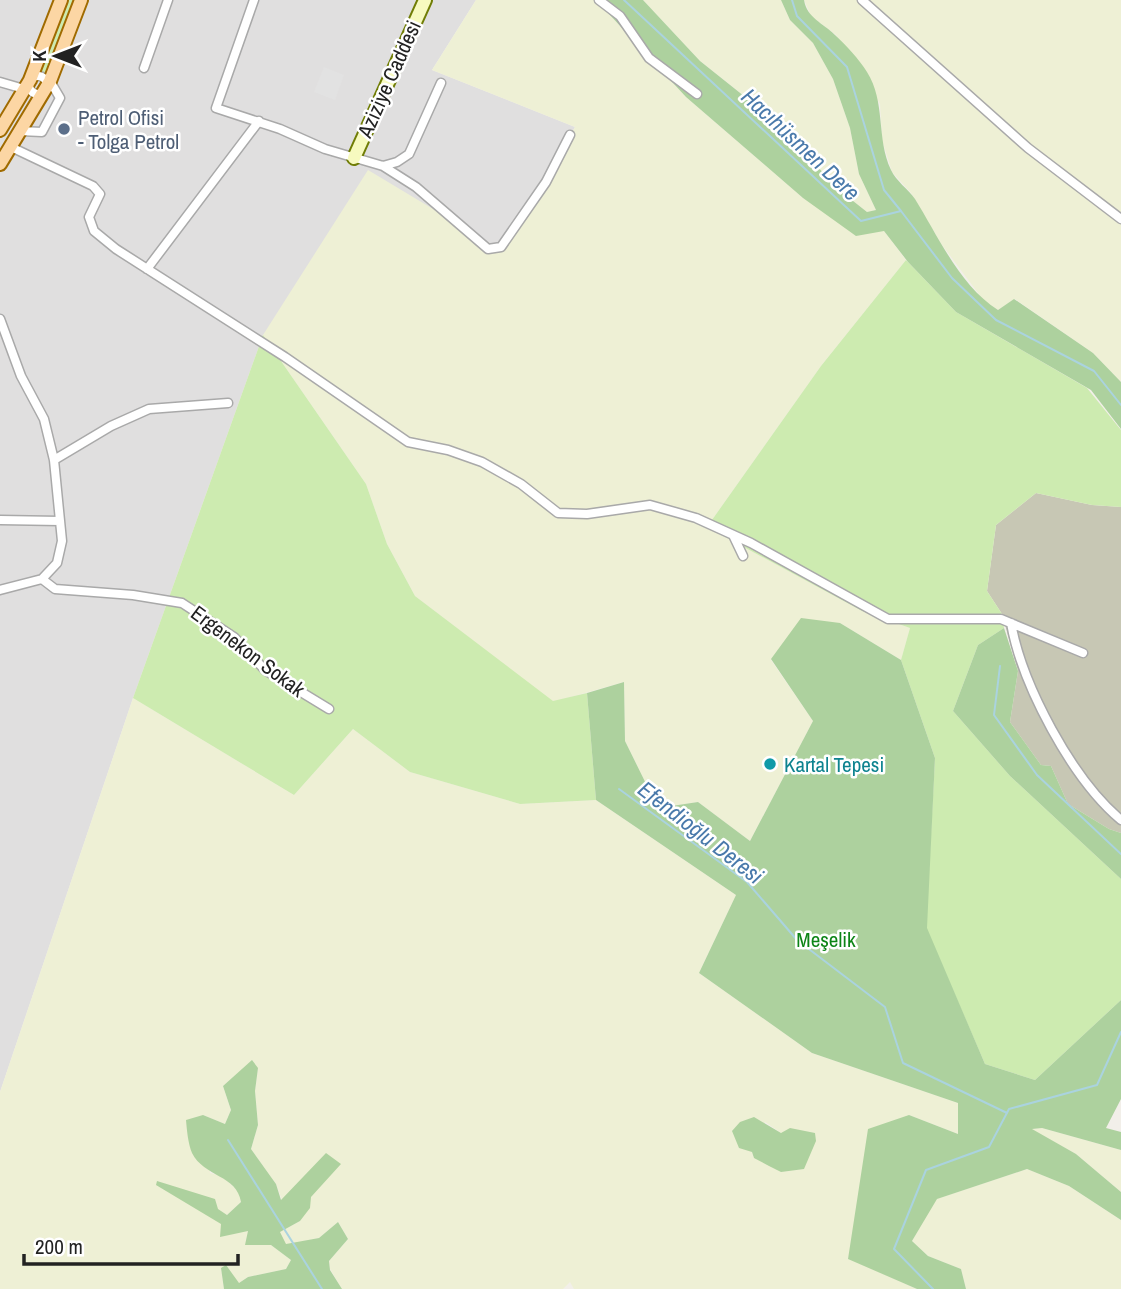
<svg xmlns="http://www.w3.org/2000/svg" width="1121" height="1289" viewBox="0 0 1121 1289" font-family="'Archivo Narrow',sans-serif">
  <rect width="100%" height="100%" fill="#f2efe9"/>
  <!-- residential -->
  <path fill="#e0dfdf" d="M 0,0 L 476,0 L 432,70 L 575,127 L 503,252 L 263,335 L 133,698 L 0,1092 Z"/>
  <!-- construction -->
  <path fill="#c7c7b4" d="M 1036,493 L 1092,505 L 1121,507 L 1121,833 L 1109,829 L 1068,804 L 1051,766 L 1041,765 L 1010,722 L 1018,671 L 1002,614 L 987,591 L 996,525 Z"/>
  <!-- farmland -->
  <path fill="#eef0d5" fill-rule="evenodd" d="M 476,0 L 596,0 L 686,97 L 803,198 L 884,231 L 906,260 L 821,366 L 707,527 L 862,611 L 910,628 L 901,660 L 840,623 L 771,660 L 813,721 L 750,841 L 698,802 L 658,808 L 625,741 L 624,682 L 553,702 L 415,596 L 387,544 L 366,484 L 263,335 L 368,170 L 503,251 L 575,127 L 432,70 Z
    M 643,0 L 781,0 L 790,20 L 813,43 L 833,79 L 850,128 L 859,174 L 876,210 L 867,212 L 843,193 L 762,110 L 700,61 Z
    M 804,0 L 1121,0 L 1121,382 L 1093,353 L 1015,299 L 998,310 L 984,301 L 942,245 L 911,193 L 892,172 L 882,140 L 880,104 L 836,35 L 811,16 Z
    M 133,698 L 294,795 L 353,729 L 410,772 L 520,804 L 596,800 L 736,895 L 699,973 L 812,1053 L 958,1103 L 958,1134 L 909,1115 L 848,1258 L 917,1289 L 574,1289 L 570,1282 L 563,1289 L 342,1289 L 330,1269 L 329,1261 L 348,1239 L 338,1222 L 319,1238 L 285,1245 L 280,1232 L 300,1221 L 326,1154 L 282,1200 L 276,1184 L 251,1149 L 258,1125 L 255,1091 L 258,1068 L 236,1075 L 223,1086 L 231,1110 L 225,1124 L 203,1115 L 210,1173 L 222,1176 L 239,1192 L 241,1202 L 227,1215 L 158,1181 L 237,1231 L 249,1231 L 246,1245 L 271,1245 L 291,1260 L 286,1269 L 248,1277 L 239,1283 L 221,1268 L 224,1289 L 0,1289 L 0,1092 ZM 765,1122 L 781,1133 L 797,1131 L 754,1158 L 752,1152 Z
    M 1042,1128 L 1121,1150 L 1121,1192 L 1076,1154 L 1030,1129 Z
    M 1027,1169 L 1069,1186 L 1121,1220 L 1121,1289 L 966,1289 L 961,1269 L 928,1256 L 912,1241 L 936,1199 Z"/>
  <!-- grass -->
  <path fill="#cdebb0" d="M 65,0 L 76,0 L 47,75 L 39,71 Z
    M 906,260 L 956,312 L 1087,388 L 1121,430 L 1121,507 L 1092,505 L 1036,493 L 996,525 L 987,591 L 1002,614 L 1004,628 L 978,645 L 953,711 L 1010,776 L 1121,879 L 1121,1000 L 1035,1080 L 985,1064 L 926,928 L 935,758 L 901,660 L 910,628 L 862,611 L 707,527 L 821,366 Z
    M 263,335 L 366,484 L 387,544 L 415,596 L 553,701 L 587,693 L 596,800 L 520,804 L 410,772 L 353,729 L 294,795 L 133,698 Z"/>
  <!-- forest -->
  <path fill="#add19e" d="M 596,0 L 643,0 L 700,61 L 764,112 L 843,193 L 867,212 L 876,210 L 859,174 L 850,128 L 833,79 L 813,43 L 790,20 L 781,0 L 804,0 C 807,18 823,23 835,35 C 846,45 859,59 867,72 C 886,102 876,138 891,170 C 896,181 908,189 915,199 C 938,236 960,286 998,310 L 1014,299 L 1093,353 L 1121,382 L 1121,429 L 1091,390 L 956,312 L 908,262 L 884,231 L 856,236 L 803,198 L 686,97 Z
    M 801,618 L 840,623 L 901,660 L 935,758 L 927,928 L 985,1064 L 1035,1080 L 1121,1000 L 1121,1099 L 1106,1128 L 1121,1132 L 1121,1150 L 1042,1128 L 1032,1129 L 1076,1154 L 1121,1192 L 1121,1220 L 1069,1186 L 1027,1169 L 937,1199 L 912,1241 L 928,1256 L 961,1269 L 966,1289 L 917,1289 L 848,1259 L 868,1129 L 909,1115 L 958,1134 L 958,1103 L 812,1053 L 699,973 L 736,895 L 596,800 L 587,693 L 624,682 L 625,741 L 658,808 L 698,802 L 750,841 L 813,721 L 771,659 Z
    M 1004,628 L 1018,671 L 1010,722 L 1041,765 L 1051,766 L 1068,804 L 1109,829 L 1121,833 L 1121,879 L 1010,776 L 953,711 L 978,645 Z
    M 252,1060 L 258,1068 L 255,1091 L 258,1125 L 251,1149 L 276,1184 L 281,1200 L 326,1153 L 341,1164 L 311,1197 L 310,1208 L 300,1221 L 280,1232 L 286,1244 L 319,1238 L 338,1222 L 348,1239 L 329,1261 L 330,1270 L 342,1289 L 224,1289 L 221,1268 L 226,1265 L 239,1283 L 248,1277 L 286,1269 L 291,1260 L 271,1245 L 245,1245 L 248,1231 L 220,1237 L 221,1224 L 156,1185 L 157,1181 L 215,1199 L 218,1209 L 227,1215 L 241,1202 C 237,1175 204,1177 192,1153 C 188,1143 187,1131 186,1120 L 203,1115 L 225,1124 L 231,1110 L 223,1086 Z
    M 754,1117 L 781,1133 L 790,1128 L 815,1133 L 816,1141 L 804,1169 L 781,1172 L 769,1166 L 754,1158 L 752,1152 L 739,1148 L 732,1131 L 740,1122 Z"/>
  <!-- parking -->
  <path fill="#e2e2e2" d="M 324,67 L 344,75 L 335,100 L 314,92 Z"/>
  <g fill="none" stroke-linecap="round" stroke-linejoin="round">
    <!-- stream -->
    <path stroke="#aad3df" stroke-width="2" d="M 624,0 L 861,221 L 901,211 L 952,278 L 996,320 L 1094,371 L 1121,405
      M 792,0 L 797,16 L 847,67 L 884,190 L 901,211
      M 1000,666 L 994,715 L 1037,775 L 1121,854
      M 619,789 L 747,882 L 797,940 L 885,1007 L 903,1063 L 1007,1113
      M 228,1140 L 322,1289
      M 933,1289 L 894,1249 L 926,1170 L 989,1147 L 1009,1109 L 1097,1085 L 1121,1032"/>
    <!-- street casing -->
    <g stroke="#a9a9a9" stroke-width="11">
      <path id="street" d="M 254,0 L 216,108 L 280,129 L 325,149 L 383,166 L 397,162 L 409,154 L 441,83
        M 599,0 L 620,16 L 649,58 L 697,94
        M 862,0 L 1028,148 L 1121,219
        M 144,68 L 168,0
        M29 85a9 9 0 1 1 18 0a9 9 0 1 1-18 0Z
        M 0,82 L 24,89
        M 20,131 L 42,132 L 60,98 L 50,81
        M 11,147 L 93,186 L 100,194 L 89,217 L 94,231 L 116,249 L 285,357 L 408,442 L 448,450 L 482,462 L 521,484 L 558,513 L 587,514 L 650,505 L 696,518 L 751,543 L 888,619 L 1001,619 L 1083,653
        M 383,166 L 416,187 L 488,249 L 501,247 L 546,182 L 570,135
        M 147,269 L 259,121
        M 0,319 L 21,376 L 44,419 L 54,460 L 62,541 L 57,563 L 42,579 L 0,590
        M 54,460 L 111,426 L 149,409 L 228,403
        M 0,520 L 60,521
        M 733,535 L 743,556
        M 42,579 L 55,589 L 133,595 L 182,603 L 234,637 L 265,670 L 329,709
        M 1011,623 C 1022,685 1072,779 1121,820"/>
    </g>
    <!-- secondary casing -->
    <g stroke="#707d05" stroke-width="16">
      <path id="secondary" d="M 354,158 L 425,0"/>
    </g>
    <!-- primary casing -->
    <g stroke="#a06b00" stroke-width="16">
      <path id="primary" d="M 0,130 L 30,80 L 61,0
        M 0,164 L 50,81 L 81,0"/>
    </g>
    <!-- street -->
    <use href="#street" stroke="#fff" stroke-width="8"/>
    <!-- secondary -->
    <use href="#secondary" stroke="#f7fabf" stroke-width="12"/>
    <!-- primary -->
    <use href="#primary" stroke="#fcd6a4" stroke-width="12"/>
  </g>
  <!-- markers -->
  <circle fill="#5c6f8a" stroke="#fff" stroke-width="2.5" cx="64" cy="129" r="7"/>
  <circle fill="#0f9aa8" stroke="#fff" stroke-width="2.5" cx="770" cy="764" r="7"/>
  <g text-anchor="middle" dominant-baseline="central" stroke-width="5" stroke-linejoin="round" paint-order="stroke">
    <!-- street labels -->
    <g font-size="21" fill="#222" stroke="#fff">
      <text transform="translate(389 79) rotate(-66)">Aziziye Caddesi</text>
      <text transform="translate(248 651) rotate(37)">Ergenekon Sokak</text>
    </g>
    <!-- service labels -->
    <g font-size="21" fill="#4e5e75" stroke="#fff" text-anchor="start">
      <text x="78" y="117">Petrol Ofisi<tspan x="78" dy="24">- Tolga Petrol</tspan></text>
    </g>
    <!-- culture labels -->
    <g font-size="21" fill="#0d838f" stroke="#fff" text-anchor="start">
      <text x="784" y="764">Kartal Tepesi</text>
    </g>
    <!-- park labels -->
    <g font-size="21" fill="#0c8416" stroke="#fff">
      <text x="826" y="939">Meşelik</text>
    </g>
    <!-- water labels -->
    <g font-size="23" font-style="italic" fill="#4a7aab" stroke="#fff">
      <text transform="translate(801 144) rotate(43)">Hacıhüsmen Dere</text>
      <text transform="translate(701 832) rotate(38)">Efendioğlu Deresi</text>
    </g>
  </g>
  <!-- north arrow -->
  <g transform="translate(56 56) rotate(270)" stroke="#ffffff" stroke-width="5" paint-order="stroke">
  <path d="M0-5L12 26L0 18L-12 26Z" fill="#222222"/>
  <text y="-10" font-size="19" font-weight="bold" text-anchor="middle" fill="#222222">K</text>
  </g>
  <!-- scale -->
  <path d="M24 1254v10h214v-10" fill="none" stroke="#222222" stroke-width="3.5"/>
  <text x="35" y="1254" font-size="21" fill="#222222" stroke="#ffffff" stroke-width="5" paint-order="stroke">200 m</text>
</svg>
